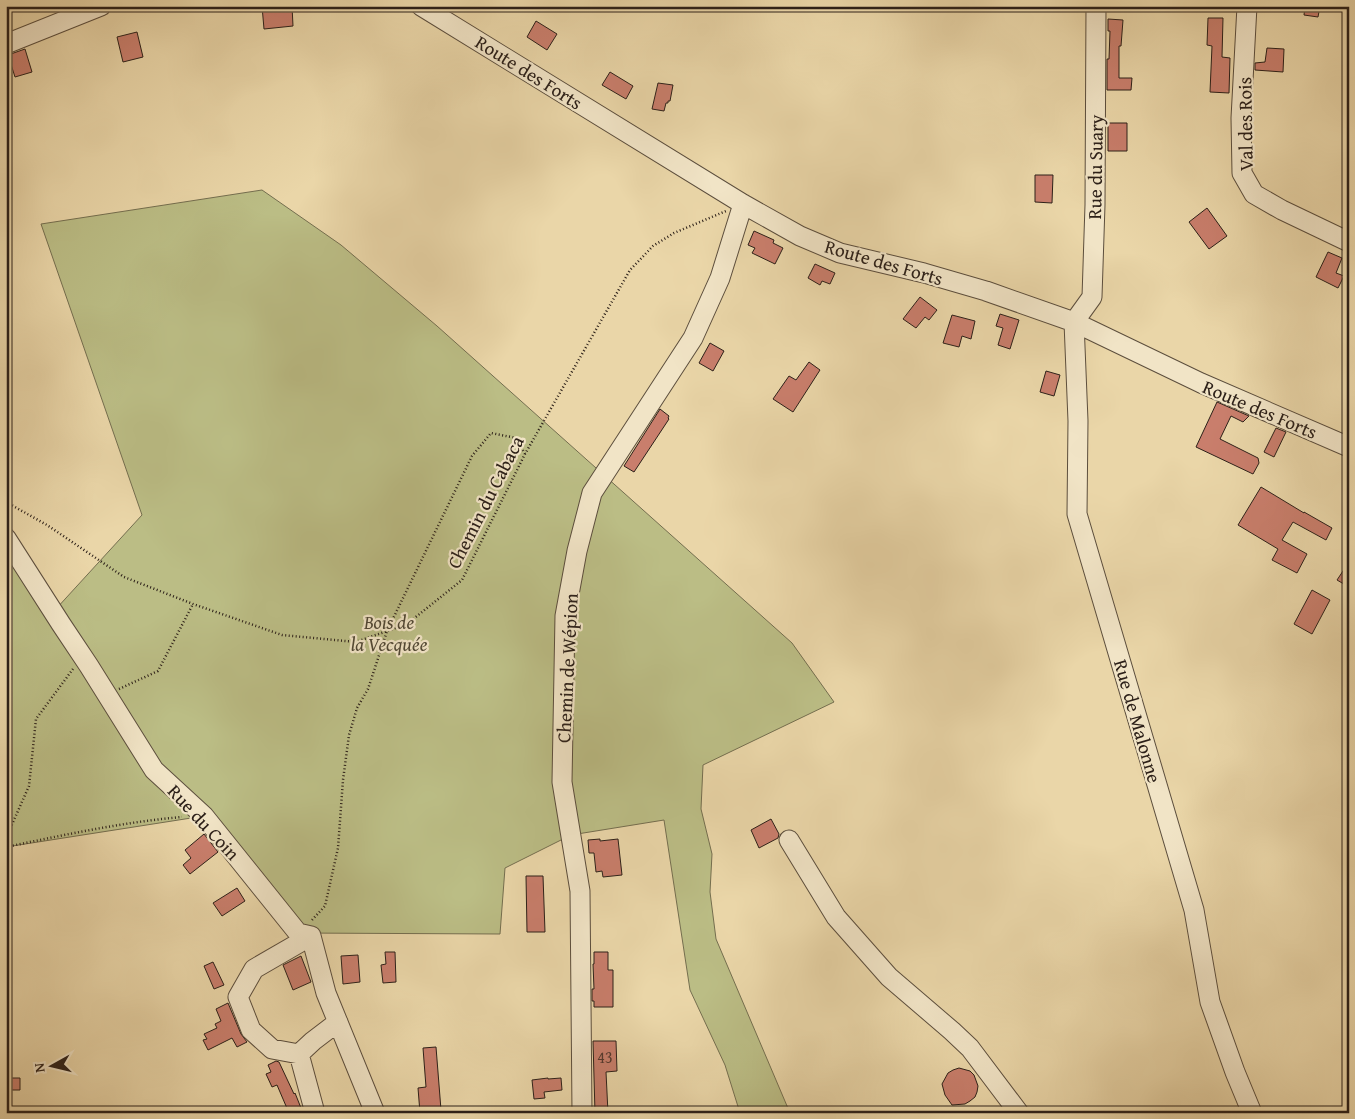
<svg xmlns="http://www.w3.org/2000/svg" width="1355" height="1119" viewBox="0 0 1355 1119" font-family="'Gentium Book Plus',serif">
  <rect width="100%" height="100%" fill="#ead6a8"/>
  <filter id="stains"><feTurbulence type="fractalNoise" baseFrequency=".004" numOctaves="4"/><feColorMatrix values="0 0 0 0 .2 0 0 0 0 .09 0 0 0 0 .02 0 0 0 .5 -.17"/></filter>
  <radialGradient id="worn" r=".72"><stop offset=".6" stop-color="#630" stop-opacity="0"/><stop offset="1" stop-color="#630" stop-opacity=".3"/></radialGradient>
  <!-- green -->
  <path fill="#bbbd85" stroke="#746e4f" d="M 262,190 L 341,245 L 437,326 L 792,643 L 834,702 L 703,765 L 701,809 L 712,854 L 710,892 L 716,939 L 790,1113 L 740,1113 L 725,1065 L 690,990 L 664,820 L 571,835 L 505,868 L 500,934 L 298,933 L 204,816 L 6,847 L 6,531 L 55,610 L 142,515 L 41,224 Z"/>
  <!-- building -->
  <path fill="#c97e6c" stroke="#2c2019" d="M 262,6 L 292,6 L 293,26 L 264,29 Z
    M 1305,6 L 1320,6 L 1318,17 L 1304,15 Z
    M 1208,18 L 1223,18 L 1222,57 L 1230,58 L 1229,93 L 1210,92 L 1212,46 L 1207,45 Z
    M 1108,19 L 1123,20 L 1121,46 L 1119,46 L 1119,78 L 1132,78 L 1131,90 L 1107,90 L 1107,59 L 1109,59 L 1110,31 L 1108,31 Z
    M 536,21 L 557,34 L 547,50 L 527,37 Z
    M 137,32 L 143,57 L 123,62 L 117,37 Z
    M 1267,48 L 1284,49 L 1283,72 L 1255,70 L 1255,63 L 1265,62 Z
    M 25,49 L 32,72 L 15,77 L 8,55 Z
    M 610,72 L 633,86 L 626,99 L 602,85 Z
    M 658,83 L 673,85 L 670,101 L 668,101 L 668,103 L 666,103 L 664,111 L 652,109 Z
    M 1108,123 L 1127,123 L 1127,151 L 1108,151 Z
    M 1035,175 L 1053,175 L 1052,203 L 1035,202 Z
    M 1207,208 L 1227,236 L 1209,249 L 1189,222 Z
    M 754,231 L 774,240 L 773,243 L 783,248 L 775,264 L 752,253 L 755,248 L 748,245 Z
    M 1328,252 L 1342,258 L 1336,273 L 1344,276 L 1338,288 L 1316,277 Z
    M 815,264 L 835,273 L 830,284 L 822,281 L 820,285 L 808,278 Z
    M 920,297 L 937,310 L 929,320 L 925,317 L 916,328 L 903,319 Z
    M 1000,314 L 1019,320 L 1010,349 L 998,345 L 1003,328 L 996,326 Z
    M 952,315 L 975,321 L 971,339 L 962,336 L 959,347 L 943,343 Z
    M 710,343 L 724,351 L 713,371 L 699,363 Z
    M 809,362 L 820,370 L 793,412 L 773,399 L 789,376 L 796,380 Z
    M 1046,371 L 1060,375 L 1054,396 L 1040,392 Z
    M 1217,402 L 1249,416 L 1243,422 L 1231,416 L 1220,439 L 1258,458 L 1259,463 L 1253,474 L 1196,447 Z
    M 660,409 L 669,416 L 668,418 L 669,419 L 634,472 L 624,466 Z
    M 1276,428 L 1286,432 L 1274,457 L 1264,452 Z
    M 1261,487 L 1304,513 L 1304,512 L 1332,528 L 1326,540 L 1293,522 L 1282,540 L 1307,554 L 1297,573 L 1272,560 L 1278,549 L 1238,525 Z
    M 1349,562 L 1349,587 L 1337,580 Z
    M 1312,590 L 1330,600 L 1312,634 L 1294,624 Z
    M 771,819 L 779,834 L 778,838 L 759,848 L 751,830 Z
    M 204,834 L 218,852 L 190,874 L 183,865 L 191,858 L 185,850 Z
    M 600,839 L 600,841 L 618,839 L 622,875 L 603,877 L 602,871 L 596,872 L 594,853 L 589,853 L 588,840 Z
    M 526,876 L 543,876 L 545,932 L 527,932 Z
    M 237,888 L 245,901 L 222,916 L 213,903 Z
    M 385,952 L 395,952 L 396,982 L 383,983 L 381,965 L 386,964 Z
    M 594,952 L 608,952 L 608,970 L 613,970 L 613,1007 L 594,1007 L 594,1001 L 592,1001 L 592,989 L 594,989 L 593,964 L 594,964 Z
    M 358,955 L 360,982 L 343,984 L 341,956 Z
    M 301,956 L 311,982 L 293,990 L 283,965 Z
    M 213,962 L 224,985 L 214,989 L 204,966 Z
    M 228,1003 L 241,1034 L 247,1042 L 237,1047 L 232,1038 L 208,1050 L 203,1040 L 207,1039 L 204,1034 L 217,1028 L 215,1024 L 221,1021 L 216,1009 Z
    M 593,1041 L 616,1041 L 617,1071 L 606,1072 L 608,1113 L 595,1113 Z
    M 436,1047 L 441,1110 L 440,1110 L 440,1113 L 420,1113 L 418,1088 L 426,1087 L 423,1048 Z
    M 276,1061 L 279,1062 L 294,1094 L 295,1093 L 303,1113 L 289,1113 L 277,1085 L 272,1087 L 266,1074 L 271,1072 L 268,1065 Z
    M 959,1068 L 970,1071 L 974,1075 L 978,1086 L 977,1092 L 975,1097 L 970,1101 L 965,1104 L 952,1105 L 945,1095 L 942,1084 L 948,1073 L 953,1070 Z
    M 6,1078 L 20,1078 L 20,1090 L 6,1090 Z
    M 548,1078 L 548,1079 L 561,1078 L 562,1090 L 544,1092 L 545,1098 L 534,1099 L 532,1080 Z"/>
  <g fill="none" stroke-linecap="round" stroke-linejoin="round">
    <!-- minor casing -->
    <g stroke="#5c4e3d" stroke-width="21">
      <path id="minor" d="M 421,6 L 743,204 L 800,236 L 840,253 L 924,273 L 986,291 L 1074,322 L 1201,383 L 1349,447
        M 1096,6 L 1095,205 L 1092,297 L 1074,322 L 1078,421 L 1077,514 L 1194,910 L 1210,1002 L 1235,1072 L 1252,1113
        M 1247,6 L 1241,118 L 1242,173 L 1254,194 L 1282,210 L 1349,242
        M 6,44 L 101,6
        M 6,538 L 61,624 L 89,666 L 154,770 L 204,816 L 298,933 L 311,936 L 326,993 L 375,1113
        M 789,840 L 836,917 L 889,977 L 952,1031 L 970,1048 L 1019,1113
        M 299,1054 L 272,1049 L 251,1030 L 238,997 L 254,969 L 311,936
        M 315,1113 L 299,1054 L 313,1041 L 338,1022
        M 582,1113 L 580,891 L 562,782 L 565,616 L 577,551 L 592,493 L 693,338 L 720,278 L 743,204"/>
    </g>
    <!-- path -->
    <path stroke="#2c2019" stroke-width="2.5" stroke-dasharray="1 2.5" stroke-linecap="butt" d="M 6,502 L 47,525 L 124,577 L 193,604 L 282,635 L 356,642 L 407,624 L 462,580 L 525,454 L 630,270 L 653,246 L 674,233 L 726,211
      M 119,689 L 158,671 L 193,604
      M 6,838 L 29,786 L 36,719 L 73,669
      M 6,847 C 64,835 123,822 182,817
      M 312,920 L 325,906 L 338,848 L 343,780 L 349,735 L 357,708 L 368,689 L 387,631 L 472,456 L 491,433 L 516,438 L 525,454"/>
    <!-- minor -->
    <use href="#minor" stroke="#f1e4c6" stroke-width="19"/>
  </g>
  <g text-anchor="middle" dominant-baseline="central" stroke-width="4.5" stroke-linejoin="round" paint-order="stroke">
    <!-- number labels -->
    <g font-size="16" fill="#53382e">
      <text x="605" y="1057">43</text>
    </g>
    <!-- street labels -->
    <g font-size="19" fill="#2c2019" stroke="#f1e4c6">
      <text transform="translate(529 72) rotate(32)">Route des Forts</text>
      <text transform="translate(1245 124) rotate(-91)">Val des Rois</text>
      <text transform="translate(1095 167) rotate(-89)">Rue du Suary</text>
      <text transform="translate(884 262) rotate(16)">Route des Forts</text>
      <text transform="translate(1260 409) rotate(23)">Route des Forts</text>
      <text transform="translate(485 502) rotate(-63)">Chemin du Cabaca</text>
      <text transform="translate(567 668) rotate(-87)">Chemin de Wépion</text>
      <text transform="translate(1138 721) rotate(74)">Rue de Malonne</text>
      <text transform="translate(204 822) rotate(47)">Rue du Coin</text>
    </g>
    <!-- park labels -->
    <g font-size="19" font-style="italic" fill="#504734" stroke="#f1e4c6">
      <text x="389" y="622">Bois de<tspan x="389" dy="22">la Vecquée</tspan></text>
    </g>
  </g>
  <!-- margin -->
  <rect width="1355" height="1119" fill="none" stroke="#ead6a8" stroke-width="25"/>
  <rect x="8" y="8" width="1340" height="1104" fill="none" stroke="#2c2019" stroke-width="2.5"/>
  <rect x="12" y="12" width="1330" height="1094" fill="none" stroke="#2c2019"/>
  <!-- north arrow -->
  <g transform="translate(52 1066) rotate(262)" stroke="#f1e4c6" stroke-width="4" paint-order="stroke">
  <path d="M0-4L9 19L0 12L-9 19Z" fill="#2c2019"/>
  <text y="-8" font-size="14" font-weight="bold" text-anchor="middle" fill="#2c2019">N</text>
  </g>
  <rect width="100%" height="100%" filter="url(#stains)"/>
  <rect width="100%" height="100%" fill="url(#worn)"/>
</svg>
